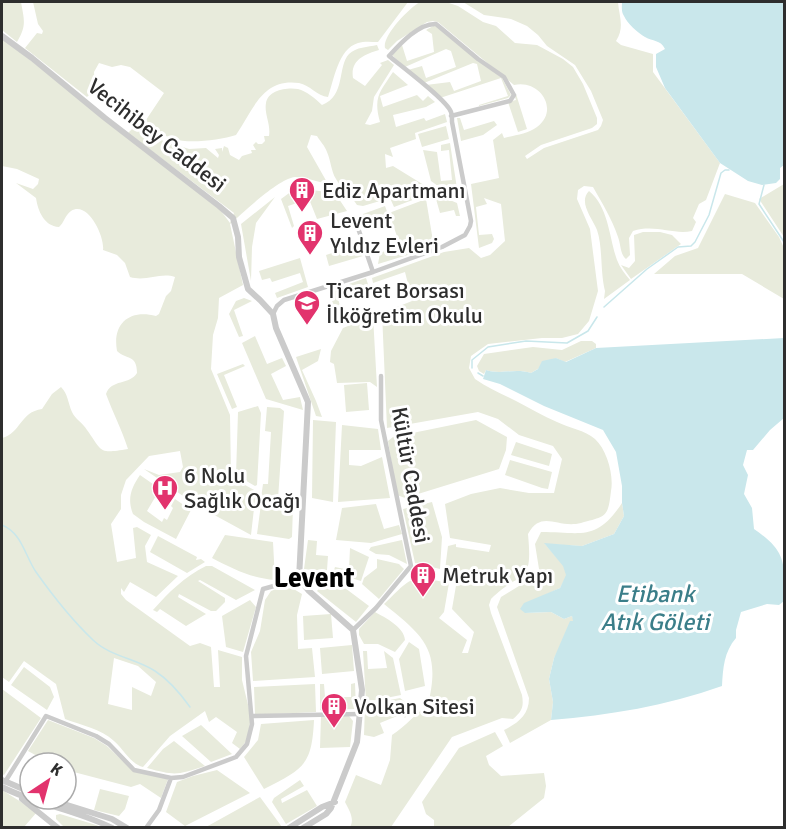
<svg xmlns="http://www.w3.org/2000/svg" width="786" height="829" viewBox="0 0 786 829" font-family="Signika,sans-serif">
  <rect width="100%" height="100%" fill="#fff"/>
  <!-- green -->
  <path fill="#e8ebdc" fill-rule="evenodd" d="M 2,2 L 21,2 C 24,20 27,25 17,42 L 2,30 Z
    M 33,2 L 408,2 L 378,42 C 372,42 364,41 358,43 C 338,49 334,80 328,97 C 317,96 310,85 299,83 C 262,78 254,109 236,135 C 220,140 189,144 174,139 C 163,136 153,128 144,123 L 164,93 L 130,67 L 121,65 L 112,67 L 99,63 L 94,72 L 95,89 L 87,97 L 25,48 L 37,33 L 42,34 L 43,31 L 38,24 Z
    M 420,2 L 446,2 L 458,6 L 483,22 L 496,26 L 515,43 L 537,45 L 563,59 L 573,67 L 583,84 L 597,118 L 597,124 L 592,128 L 541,145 L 525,156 L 527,159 L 544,148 L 598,130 L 601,126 L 603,120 L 591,91 L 575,65 L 547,46 L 538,35 L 527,26 L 511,19 L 484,15 L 463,2 L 618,2 C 619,16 625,27 616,41 L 621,45 L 653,54 L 653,72 L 720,163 L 706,200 L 699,204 L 693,218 L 696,222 L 692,231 C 673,235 655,224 633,231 L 629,238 L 630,255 L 626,259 C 620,254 621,245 618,237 C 612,219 602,203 593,187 L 584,186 L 578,190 L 577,199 L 590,229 L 598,291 L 589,321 L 578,334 L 562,338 L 542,338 L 488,344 L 471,356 L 469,368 L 475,379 C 488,388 502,394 516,401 C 530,408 543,416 557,422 C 569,428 585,430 595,439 C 607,450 614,475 611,491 C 608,518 606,516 581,523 C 557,529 542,509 528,534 C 533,588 522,568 491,599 L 489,605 L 491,613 L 522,695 C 524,707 522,711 513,719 L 502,718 L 452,737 L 391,827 L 350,827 C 355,819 349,810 345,802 L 356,775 L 381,785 L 390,760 L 392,735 C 406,726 415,714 428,705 C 441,650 425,637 384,604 C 413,576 409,575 449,583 L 444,612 L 439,618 L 467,640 L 462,653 L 468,653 L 474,632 L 452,609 L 458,574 L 445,570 L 448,546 L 456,544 L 456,547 L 489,552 L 491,545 L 450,538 L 445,504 L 471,494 L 500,488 L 529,493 L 554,493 L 562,459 L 553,446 L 519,435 L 498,419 L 478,412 L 387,428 L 382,313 L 412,301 L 407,290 L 409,288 L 405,272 L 373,283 L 372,278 L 444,252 L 469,248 L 481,258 L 490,255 L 505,241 L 501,204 L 484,198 L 487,204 L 476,207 L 479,235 L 492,234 L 494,239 L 492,243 L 479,248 L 471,184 L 499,178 L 493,140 L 502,133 L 504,138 C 515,135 528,134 537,127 C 560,110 540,79 514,85 L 438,22 L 433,21 L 427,22 L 397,41 L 388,50 L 385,48 C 382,36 409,8 420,2 Z
    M 435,25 L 502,78 L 511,95 L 508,98 L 479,106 L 479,105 L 508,96 L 501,78 L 440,98 L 426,85 L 450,82 L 454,91 L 481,81 L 477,64 L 473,63 L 424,83 L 408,70 L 422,66 L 426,78 L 456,67 L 451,51 L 446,49 L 405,67 L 392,55 L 402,45 L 407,61 L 434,52 L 432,34 L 426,30 Z
    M 2,38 L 218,207 L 230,223 L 234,213 L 128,133 L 135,126 L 161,140 L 189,149 L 206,148 L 218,158 L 219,155 L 215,149 L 222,148 L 222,152 L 224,146 L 228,148 L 230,155 L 239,160 L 242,156 L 252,153 L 251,150 L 256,150 L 253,145 L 256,142 L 258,144 L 262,144 L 265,141 L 264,136 L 269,136 C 271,124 264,114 266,103 C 268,90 287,87 298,89 C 306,91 316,99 322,105 C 346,96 337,67 349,54 C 356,47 368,47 377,45 L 379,50 C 365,54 350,60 353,78 L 365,86 L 382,65 L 380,63 L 388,60 L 394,65 L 374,97 L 372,111 L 365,124 L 370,125 L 380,122 C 373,97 380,92 393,72 L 408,85 L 380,96 L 383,107 L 417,95 L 423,101 L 428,96 L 435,102 L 426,107 L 393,115 L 396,127 L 424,118 L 426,121 L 445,114 L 447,122 L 415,133 L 416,139 L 390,148 L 393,157 L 385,154 L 386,168 L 393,166 L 445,198 L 457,203 L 460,216 L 456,216 L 454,210 L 440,213 L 434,192 L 394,207 L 390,198 L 363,206 L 357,205 C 351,195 342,190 336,179 C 331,171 331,161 327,152 C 325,146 320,141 317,136 L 311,135 L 307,147 L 328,184 C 318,182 305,177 295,177 C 278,179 244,212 230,224 L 243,285 L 219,298 L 218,318 L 213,335 L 211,369 L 230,415 L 231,475 L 234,479 L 256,491 L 251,535 L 196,505 L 144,469 L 159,475 L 180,472 L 183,467 L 180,451 L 149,456 L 126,480 L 121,495 L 121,509 L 111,524 L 117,562 L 136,558 L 133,528 L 137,527 L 151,535 L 145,546 L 147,562 L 178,576 L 156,597 L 130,582 L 124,592 L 121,588 L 121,594 L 126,600 L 190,646 L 200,643 L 211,647 L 214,687 L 220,687 L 218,650 L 242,657 L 242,680 L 251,717 L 247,740 L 240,749 L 232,743 L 237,732 L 216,717 L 209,722 L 205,711 L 170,736 L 143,767 C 131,764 124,750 114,741 C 101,729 81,725 65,719 L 56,684 L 24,661 L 9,682 L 2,677 L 2,438 C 21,433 20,412 42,409 L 52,394 L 61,387 C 68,394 68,403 72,412 C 75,419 83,423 87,430 C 103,452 98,454 128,449 C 122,430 113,413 106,394 C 111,379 130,385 137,373 C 137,354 126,360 117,351 C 112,323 130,309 156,316 L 159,314 L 166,296 L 171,291 L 175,277 C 160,272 146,282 130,277 L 125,263 L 117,255 L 103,250 C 105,237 88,200 71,211 C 65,215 64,223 59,227 C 44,226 38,211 36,198 L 16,183 L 33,189 L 38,184 L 39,179 L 17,169 L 2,166 ZM 114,658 L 138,666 L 156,682 L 151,696 L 132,687 L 132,710 L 108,704 Z
    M 514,94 L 516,94 L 527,129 L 518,132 L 508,102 L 516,100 Z
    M 457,118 L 460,118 L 464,130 L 494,121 L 497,125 L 483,135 L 461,141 Z
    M 446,126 L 449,139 L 422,147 L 418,134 Z
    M 450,143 L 458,195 L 456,199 L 431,181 L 423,150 L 437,152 L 441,181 L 452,180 L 449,150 L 441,151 L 441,145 Z
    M 784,184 L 784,237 L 759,199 Z
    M 296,188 L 335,193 L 347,211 L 317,219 L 309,199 L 288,206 L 294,226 L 292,228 L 281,199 Z
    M 589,191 C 609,207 609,238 617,260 C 620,268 625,274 630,280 L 604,299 L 605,291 C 600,271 603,248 597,230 C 592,218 578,202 589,191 Z
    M 725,194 L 755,203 L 779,237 L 784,248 L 784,299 L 742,274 L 654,274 L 675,256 L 698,248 Z
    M 275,197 L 256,223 L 252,247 L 251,281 L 241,224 Z
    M 426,199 L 434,247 L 378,264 L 380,253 L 400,245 L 389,213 Z
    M 385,206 L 389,217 L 367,225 L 363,214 Z
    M 660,232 L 672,235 L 681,244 L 631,279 L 621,265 L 629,268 L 635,261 L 634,235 L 643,232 Z
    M 359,244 L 363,256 L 329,266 L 326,255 Z
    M 300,258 L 308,287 L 277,298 L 275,293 L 303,282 L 300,273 L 272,282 L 270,278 L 262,280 L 259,271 Z
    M 366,278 L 372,297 L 369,298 L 364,286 L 337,295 L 340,306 L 334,307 L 329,291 Z
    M 244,298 L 252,301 L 234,310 L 243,336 L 239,337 L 229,314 L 236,301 Z
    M 373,316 L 377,387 L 370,382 L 337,383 L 334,364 L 330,362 L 331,351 L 343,328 Z
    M 255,336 L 267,364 L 282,358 L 286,366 L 271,374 L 283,400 L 300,397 L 303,410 L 266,399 L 242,343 Z
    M 581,341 L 592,341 L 596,344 L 596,348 L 565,362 L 556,358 L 531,373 C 515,368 501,375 486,370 L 484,374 L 479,371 L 477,366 L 484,354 L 533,347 L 562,350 Z
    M 321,349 L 318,361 L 302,370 L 316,401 L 322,417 L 316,416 L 296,357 Z
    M 243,364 L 245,366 L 224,375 L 237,407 L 232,409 L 217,374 Z
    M 367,383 L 369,410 L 346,412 L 344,385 Z
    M 258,406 L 261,413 L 257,485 L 255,486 L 236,475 L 238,412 Z
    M 267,407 L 280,408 L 284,411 L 278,499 L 261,498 L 263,484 L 268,484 L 271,432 L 265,431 Z
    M 313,420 L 336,422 L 333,502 L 312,498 Z
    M 476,420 L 507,437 L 506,450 L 499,469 L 405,498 L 397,495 L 388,441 L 393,437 Z
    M 342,425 L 378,429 L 381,450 L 349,450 L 349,465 L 361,466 L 382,457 L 390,498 L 338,502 Z
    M 516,442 L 552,454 L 549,466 L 511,455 Z
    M 510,460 L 552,472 L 548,489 L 542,488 L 505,475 Z
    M 140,475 L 160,489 L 147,511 L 162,522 L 164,518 L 167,520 L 173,508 L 171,506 L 175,499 L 191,510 L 176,539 L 144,522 L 133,514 C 127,499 131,488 140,475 Z
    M 432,502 L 442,537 L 440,569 L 415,563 L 403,509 Z
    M 622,503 L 624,516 L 614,534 L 582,546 L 545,544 L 564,566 L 567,575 L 560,588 L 545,595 L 525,613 L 551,612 L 564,619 L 572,616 L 574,621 L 554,658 L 549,679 L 553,702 L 551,720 L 510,743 L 504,730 C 518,723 529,715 529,698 L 497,607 L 501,597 L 532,578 L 539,569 L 535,544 L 541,532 C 582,532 596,542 622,503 Z
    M 261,504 L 293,506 L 292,537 L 289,539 L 257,534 Z
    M 376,504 L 384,529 L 399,525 L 402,534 L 371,543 L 336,540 L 342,508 Z
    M 225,535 L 273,542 L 275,580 C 251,578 233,569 212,558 Z
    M 158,536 L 197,557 L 196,560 L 201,559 L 205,562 L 187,573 L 150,552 Z
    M 308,540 L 317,541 L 316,555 L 328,556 L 327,570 L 323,577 L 313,570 L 304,569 Z
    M 402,540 L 407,564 L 389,555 L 376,554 L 369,550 L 371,547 Z
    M 350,548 L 369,557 L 361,581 L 351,578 L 348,581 L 334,570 L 335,567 L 349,570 Z
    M 377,559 L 399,564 L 404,569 L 379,599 L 362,584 L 364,578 L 377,568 Z
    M 206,566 L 212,566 L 255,590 L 236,600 L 200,580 L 198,581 L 225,598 L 225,602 L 216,611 L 211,611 L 179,594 L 178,597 L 206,614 L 186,626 L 160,609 L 157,612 L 153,610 C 169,592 184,577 206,566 Z
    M 329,576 L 369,606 L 356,622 L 317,591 Z
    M 287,585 L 302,594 L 297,615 L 298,649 L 312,648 L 315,677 L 253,681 L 251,652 L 260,631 L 265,600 L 271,591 Z
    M 250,600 L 256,607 L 243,652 L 226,647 L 222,616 Z
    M 375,612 C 386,618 404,627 405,640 L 395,652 L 378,644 L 364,644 L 359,635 L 359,629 Z
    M 331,614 L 333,638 L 304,640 L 303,616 Z
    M 409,642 L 419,649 L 425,686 L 405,691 L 399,659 Z
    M 352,645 L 354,671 L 322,674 L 320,648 Z
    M 363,651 L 367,651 L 368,669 L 387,668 L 384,651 L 393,658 L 401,695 L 366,702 Z
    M 24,667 L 50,687 L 54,697 L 47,710 L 11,685 Z
    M 355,683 L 356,709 L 320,710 L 320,684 L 324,684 L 325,697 L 351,697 L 351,684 Z
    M 315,684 L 316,712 L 255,715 L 254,687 Z
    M 2,689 L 41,718 L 4,775 L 2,774 Z
    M 400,698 L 412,707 L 405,718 L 402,714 L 380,723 L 384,733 L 374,737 L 364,735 L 365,705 Z
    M 321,716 L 349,716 L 353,721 L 350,747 L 320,748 Z
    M 48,720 L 94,738 L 107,746 L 132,770 L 168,779 L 161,798 L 140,784 L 131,787 L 66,770 L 66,763 L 50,763 L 28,751 Z
    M 314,720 C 312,766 303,769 264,789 L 244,757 L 258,740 L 261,724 Z
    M 201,725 L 232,754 L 211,762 L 182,736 Z
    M 495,732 L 503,746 L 486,756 L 489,765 L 501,776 L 544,773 L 546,786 L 544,798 L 508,827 L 434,827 L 434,820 L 426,814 L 422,802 L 459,748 Z
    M 174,741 L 205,766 C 177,775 176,776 147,768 L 163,749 Z
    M 217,770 L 250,793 L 185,826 L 166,812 L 177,782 L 193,776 Z
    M 300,780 L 304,786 L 281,799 L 282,803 L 307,790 L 317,806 L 286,824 L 272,802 L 274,798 Z
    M 100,789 L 129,796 L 125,809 L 119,816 L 94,810 Z
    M 2,790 L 37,812 L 24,827 L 2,827 Z
    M 260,797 L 282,827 L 206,827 Z
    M 60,814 L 96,825 L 101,827 L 64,827 L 56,819 L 56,815 Z"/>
  <!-- water -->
  <path fill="#c9e7eb" d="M 622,2 L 784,2 L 784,165 L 780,168 L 780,179 L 776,183 L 762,185 L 748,181 L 720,163 L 665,88 L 656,67 L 656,54 L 665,49 C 660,39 653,42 645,37 C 638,33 627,23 624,16 C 621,12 622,6 622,2 Z
    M 784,338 L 784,418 L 770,430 L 753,450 L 747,450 L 743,465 L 748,475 L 744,494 L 752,508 L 754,529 C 786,551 785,562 784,601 L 779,605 L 767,604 L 741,612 L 736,630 L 736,638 C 724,652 723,668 722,686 C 666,706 610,715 551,720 L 553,702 L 549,679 L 554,658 L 570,621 L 573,621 L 572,616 L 564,619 L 551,612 L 525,613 L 520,609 L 524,603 L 560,588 L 566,575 L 563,566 L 544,543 L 582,546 L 614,534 L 624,516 L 622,503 L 622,486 L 616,452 L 603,430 L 544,406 L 500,384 L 483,379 L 486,370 C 501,375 515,368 531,373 L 538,369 L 542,361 L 556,358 L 566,362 L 596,348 Z"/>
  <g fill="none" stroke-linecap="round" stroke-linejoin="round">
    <!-- stream -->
    <path stroke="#c9e7eb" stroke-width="1.5" d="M 764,185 L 759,204 L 784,242
      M 604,307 L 647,269 L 678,247 L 691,246 L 695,242 L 709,215 L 721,173 L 725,170 L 729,170
      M 472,368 L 472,360 L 488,347 L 526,341 L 567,343 L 588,331 L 597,317
      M 478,373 L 483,376
      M 2,525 C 22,533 25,556 36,572 C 53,596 72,620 93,640 C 111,657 135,658 155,671 C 169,680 180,693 190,707"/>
    <!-- minor -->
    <path stroke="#cbcbcb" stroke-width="4.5" d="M 358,228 L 373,272
      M 273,314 L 277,306 L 284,300 L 373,272 L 442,247 L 465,235 L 470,226 L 471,221 L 452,122 C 452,119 452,115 451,112 C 447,100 401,66 389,56 C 400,44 419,23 436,24 L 478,59 L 504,77 L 514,95 L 510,101 L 451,116
      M 353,630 L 376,608 L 411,566 L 381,420 L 381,376
      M 253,716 L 361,714
      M 5,782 L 46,716 L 96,736 L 109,744 L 134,770 L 171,778 L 183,777 L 236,757 L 247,744 L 252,724 L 246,656 L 263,589 L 299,579
      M 146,828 L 159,810 L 171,778"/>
    <!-- tertiary -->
    <path stroke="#cbcbcb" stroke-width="6" d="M 2,36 L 32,58 L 105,118 L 219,206 L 233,218 L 238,237 L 239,257 L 248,289 L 260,300 L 273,314 L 276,328 L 308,402 L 299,579 L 309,591 L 353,630 L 362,690 L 357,742 L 331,808 L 326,814 L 303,828
      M 2,780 L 30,792
      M 2,787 C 37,805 77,810 112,828
      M 22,799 L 58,828
      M 48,799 L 112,819 L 127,828
      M 289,828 L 322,807 L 335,802"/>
  </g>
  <!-- icons -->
  <defs>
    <g id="building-pin" transform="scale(1.35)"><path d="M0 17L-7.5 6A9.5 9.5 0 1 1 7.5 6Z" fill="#e2336d" stroke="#fff"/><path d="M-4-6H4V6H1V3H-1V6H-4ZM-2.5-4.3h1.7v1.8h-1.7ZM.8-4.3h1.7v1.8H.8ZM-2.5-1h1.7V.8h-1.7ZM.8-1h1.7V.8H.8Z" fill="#fff"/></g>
    <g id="school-pin" transform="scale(1.35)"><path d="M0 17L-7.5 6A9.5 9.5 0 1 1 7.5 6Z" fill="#e2336d" stroke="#fff"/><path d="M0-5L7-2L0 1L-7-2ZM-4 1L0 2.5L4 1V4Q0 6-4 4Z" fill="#fff"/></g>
    <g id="hospital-pin" transform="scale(1.35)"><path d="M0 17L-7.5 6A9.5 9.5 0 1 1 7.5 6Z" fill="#e2336d" stroke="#fff"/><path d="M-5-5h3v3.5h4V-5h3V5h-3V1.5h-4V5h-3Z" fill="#fff"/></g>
  </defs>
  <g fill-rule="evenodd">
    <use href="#building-pin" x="302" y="190"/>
    <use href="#building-pin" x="310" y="233"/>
    <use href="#school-pin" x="307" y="303"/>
    <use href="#hospital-pin" x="165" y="488"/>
    <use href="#building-pin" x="423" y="575"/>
    <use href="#building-pin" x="334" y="706"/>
  </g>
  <g text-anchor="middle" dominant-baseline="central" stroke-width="6" stroke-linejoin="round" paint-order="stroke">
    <!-- street labels -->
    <g font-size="22" fill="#2e2e2e" stroke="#fff">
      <text transform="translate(157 135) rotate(38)">Vecihibey Caddesi</text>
      <text transform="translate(411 475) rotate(80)">Kültür Caddesi</text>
    </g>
    <!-- poi labels -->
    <g font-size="22" fill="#2e2e2e" stroke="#fff" text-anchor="start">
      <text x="322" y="190">Ediz Apartmanı</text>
      <text x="330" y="220">Levent<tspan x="330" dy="25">Yıldız Evleri</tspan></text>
      <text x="326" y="290">Ticaret Borsası<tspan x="326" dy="25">İlköğretim Okulu</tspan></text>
      <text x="184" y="475">6 Nolu<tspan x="184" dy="25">Sağlık Ocağı</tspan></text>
      <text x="442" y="575">Metruk Yapı</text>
      <text x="354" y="706">Volkan Sitesi</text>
    </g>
    <!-- water labels -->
    <g font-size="24" font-style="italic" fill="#3b7e89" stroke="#fff">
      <text x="655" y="594">Etibank<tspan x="655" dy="28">Atık Göleti</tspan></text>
    </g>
    <!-- district labels -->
    <g font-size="28" font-weight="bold" fill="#000" stroke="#fff">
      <text x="314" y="578">Levent</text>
    </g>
  </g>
  <!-- border -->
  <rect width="786" height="829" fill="none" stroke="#2e2e2e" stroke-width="6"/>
  <!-- north arrow -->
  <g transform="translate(48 781) rotate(36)"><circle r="28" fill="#ffffff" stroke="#ababab" stroke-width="1.5"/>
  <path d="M0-4.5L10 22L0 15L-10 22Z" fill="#e2336d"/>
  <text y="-9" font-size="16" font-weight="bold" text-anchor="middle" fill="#2e2e2e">K</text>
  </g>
</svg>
